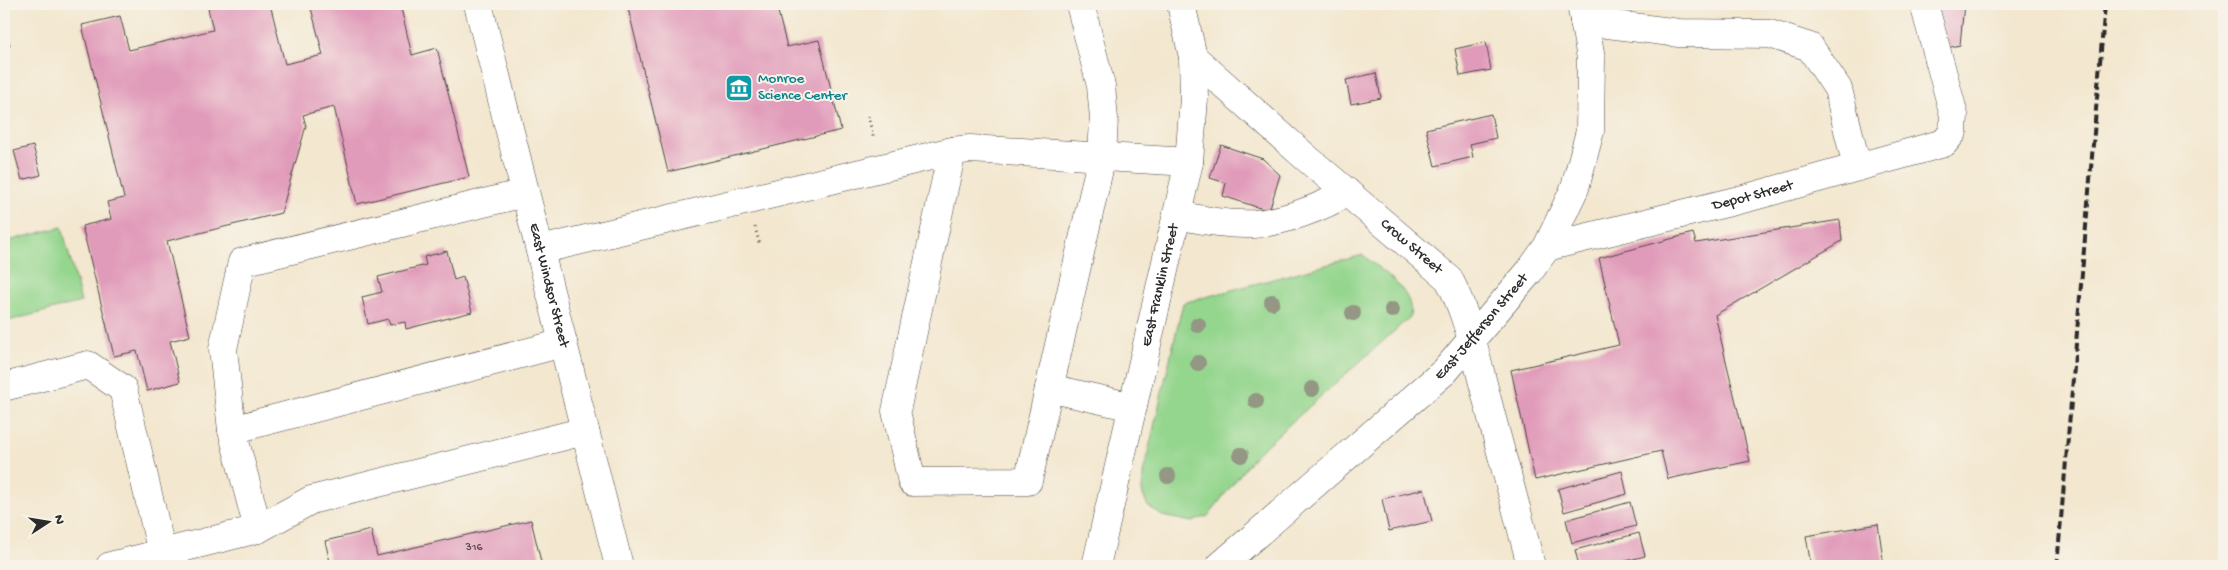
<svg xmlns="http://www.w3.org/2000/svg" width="2228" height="570" viewBox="0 0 2228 570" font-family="'Gochi Hand',sans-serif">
  <rect width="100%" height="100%" fill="#f7f3e8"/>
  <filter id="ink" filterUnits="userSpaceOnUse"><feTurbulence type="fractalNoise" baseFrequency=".02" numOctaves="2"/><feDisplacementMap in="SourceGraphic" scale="10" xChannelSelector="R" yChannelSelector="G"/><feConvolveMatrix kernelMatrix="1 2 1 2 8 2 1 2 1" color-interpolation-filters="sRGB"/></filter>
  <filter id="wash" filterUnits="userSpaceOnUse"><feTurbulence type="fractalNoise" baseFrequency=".0096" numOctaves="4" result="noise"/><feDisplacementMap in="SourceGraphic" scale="20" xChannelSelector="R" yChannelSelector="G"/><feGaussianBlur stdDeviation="1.12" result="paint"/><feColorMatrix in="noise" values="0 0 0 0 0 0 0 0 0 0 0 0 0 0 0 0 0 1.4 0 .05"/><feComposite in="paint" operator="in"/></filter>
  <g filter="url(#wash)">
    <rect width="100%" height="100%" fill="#f3e7cf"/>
    <!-- green -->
    <path fill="#94d68e" stroke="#60805c" d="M 62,227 L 81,302 L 4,322 L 4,242 Z
      M 1363,255 C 1380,270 1416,291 1410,317 L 1255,455 L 1208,516 L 1192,522 L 1162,516 L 1147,505 L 1142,492 L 1143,474 L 1183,303 Z"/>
    <g id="blocks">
      <!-- building -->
      <path fill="#e19bba" d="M 207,4 L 270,4 L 285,64 L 323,55 L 310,4 L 400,4 L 412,55 L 437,48 L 469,177 L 357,204 L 334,107 L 303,115 L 306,126 L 281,213 L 167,241 L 190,336 L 170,341 L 180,382 L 147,391 L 137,351 L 114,356 L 82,226 L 111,219 L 107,202 L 124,198 L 82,25 L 120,16 L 129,50 L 213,30 Z
        M 627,4 L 776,4 L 787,47 L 819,40 L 841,130 L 668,172 Z
        M 1936,4 L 1964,4 L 1960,45 L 1947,48 Z
        M 4,22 L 10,46 L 4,47 Z
        M 1486,42 L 1491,70 L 1460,76 L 1455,49 Z
        M 1376,73 L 1381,98 L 1351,104 L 1346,80 Z
        M 1491,114 L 1496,138 L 1470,144 L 1473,157 L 1435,166 L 1426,129 Z
        M 1221,145 L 1263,159 L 1280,175 L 1269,211 L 1223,196 L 1226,183 L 1210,178 Z
        M 33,146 L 41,175 L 22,180 L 14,151 Z
        M 1840,220 L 1842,241 L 1715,315 L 1750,461 L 1668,479 L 1661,451 L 1535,480 L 1511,370 L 1619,345 L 1599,258 L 1693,233 L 1696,243 Z
        M 447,251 L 454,280 L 463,277 L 472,312 L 406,329 L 405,322 L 390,325 L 388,319 L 368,324 L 362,297 L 382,292 L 378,277 L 426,265 L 424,257 Z
        M 1622,471 L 1627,494 L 1564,512 L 1558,489 Z
        M 1424,489 L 1432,521 L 1389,531 L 1382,499 Z
        M 1630,502 L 1636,526 L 1572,543 L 1566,520 Z
        M 531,520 L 542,566 L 331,566 L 325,541 L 371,530 L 377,556 Z
        M 1878,524 L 1884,566 L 1811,566 L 1806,536 Z
        M 1639,533 L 1645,556 L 1607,566 L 1579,566 L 1575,550 Z"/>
    </g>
  </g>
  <g filter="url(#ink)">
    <use href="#blocks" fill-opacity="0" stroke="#494744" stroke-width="1"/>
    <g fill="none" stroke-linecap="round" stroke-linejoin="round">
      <!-- minor casing -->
      <g stroke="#494744" stroke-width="29">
        <g id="minor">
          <path id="s1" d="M 478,4 L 619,566"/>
          <path d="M 1584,21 L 1679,33 L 1770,34 L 1810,47 L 1838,89 L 1857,167"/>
          <path id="s2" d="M 1193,57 L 1303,155 L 1449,279 C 1470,321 1476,358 1488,403 C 1502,458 1518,512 1531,566"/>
          <path d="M 952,151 L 896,411 L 912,482 L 1028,481 L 1102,156 L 1104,119 L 1101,86 L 1080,4"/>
          <path d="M 1177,215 C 1202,220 1228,225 1253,224 C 1282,222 1322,208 1347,192"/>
          <path id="s3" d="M 1547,247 L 1747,198 L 1944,143 L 1953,132 L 1954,115 L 1924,4"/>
          <path d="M 540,250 L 952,151 L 970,149 L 1189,162"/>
          <path d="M 4,387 L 88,365 L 123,389 L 162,553"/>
          <path d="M 1049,388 L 1133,407"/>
          <path d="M 232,430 L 223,349 L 242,262 L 525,193"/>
          <path d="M 258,529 L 311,500 L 585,431"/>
          <path d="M 110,566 L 258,529 L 232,430 L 563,343"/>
        </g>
      </g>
      <!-- major casing -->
      <g stroke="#494744" stroke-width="29">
        <g id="major">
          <path id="s4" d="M 1096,566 L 1189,162 L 1194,98 L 1193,57 L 1181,4"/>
          <path id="s5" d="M 1220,566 L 1445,371 L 1529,272 L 1547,247 L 1575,188 L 1590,131 L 1591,58 L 1581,4"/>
        </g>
      </g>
      <!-- path -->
      <path stroke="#494744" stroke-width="3" stroke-dasharray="1 4" stroke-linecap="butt" d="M 868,116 L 874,140
        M 755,227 L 760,246"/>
      <!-- minor -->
      <use href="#minor" stroke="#fff" stroke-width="28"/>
      <!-- major -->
      <use href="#major" stroke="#fff" stroke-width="28"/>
      <!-- rail -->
      <path stroke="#2b2b2b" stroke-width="4" stroke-dasharray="8 4" stroke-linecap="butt" d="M 2057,566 L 2105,4"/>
    </g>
    <!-- trees -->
    <g fill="#939783">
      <circle cx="1272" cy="302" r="8"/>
      <circle cx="1392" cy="310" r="8"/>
      <circle cx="1353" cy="313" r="8"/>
      <circle cx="1198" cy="325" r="8"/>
      <circle cx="1198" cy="363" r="8"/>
      <circle cx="1312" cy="389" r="8"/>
      <circle cx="1256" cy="401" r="8"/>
      <circle cx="1241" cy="455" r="8"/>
      <circle cx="1168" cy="476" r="8"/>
    </g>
  </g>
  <!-- icons -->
  <defs>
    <g id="museum-square" transform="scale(1.4375)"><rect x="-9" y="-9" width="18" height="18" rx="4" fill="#0f9aa8" stroke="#f7f3e8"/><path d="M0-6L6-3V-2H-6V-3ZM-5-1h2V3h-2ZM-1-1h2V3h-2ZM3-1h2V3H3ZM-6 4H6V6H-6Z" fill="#fff"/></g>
  </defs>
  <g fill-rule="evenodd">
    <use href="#museum-square" x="739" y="88"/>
  </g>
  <g text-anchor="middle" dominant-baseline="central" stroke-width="4" stroke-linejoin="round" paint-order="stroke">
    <!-- number labels -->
    <g font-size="12" fill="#58474f">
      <text x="474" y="548">316</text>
    </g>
    <!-- culture labels -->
    <g font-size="15" fill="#0d838f" stroke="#f7f3e8" text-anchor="start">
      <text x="758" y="79">Monroe<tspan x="758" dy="17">Science Center</tspan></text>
    </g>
    <!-- street labels -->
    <g font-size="15" fill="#2b2b2b" stroke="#f7f3e8">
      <text stroke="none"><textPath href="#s3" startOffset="212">Depot Street</textPath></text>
      <text stroke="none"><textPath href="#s2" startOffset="289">Crow Street</textPath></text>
      <text stroke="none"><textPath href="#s1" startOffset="290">East Windsor Street</textPath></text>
      <text stroke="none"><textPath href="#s4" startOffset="288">East Franklin Street</textPath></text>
      <text stroke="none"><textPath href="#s5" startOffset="355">East Jefferson Street</textPath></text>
    </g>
  </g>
  <!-- margin -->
  <rect width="2228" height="570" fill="none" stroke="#f7f3e8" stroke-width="20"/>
  <!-- north arrow -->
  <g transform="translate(48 522) rotate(78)" stroke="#f7f3e8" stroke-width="4" paint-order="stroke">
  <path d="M0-4L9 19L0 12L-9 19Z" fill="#2b2b2b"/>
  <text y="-8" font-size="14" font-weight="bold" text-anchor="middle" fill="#2b2b2b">N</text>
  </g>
</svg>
